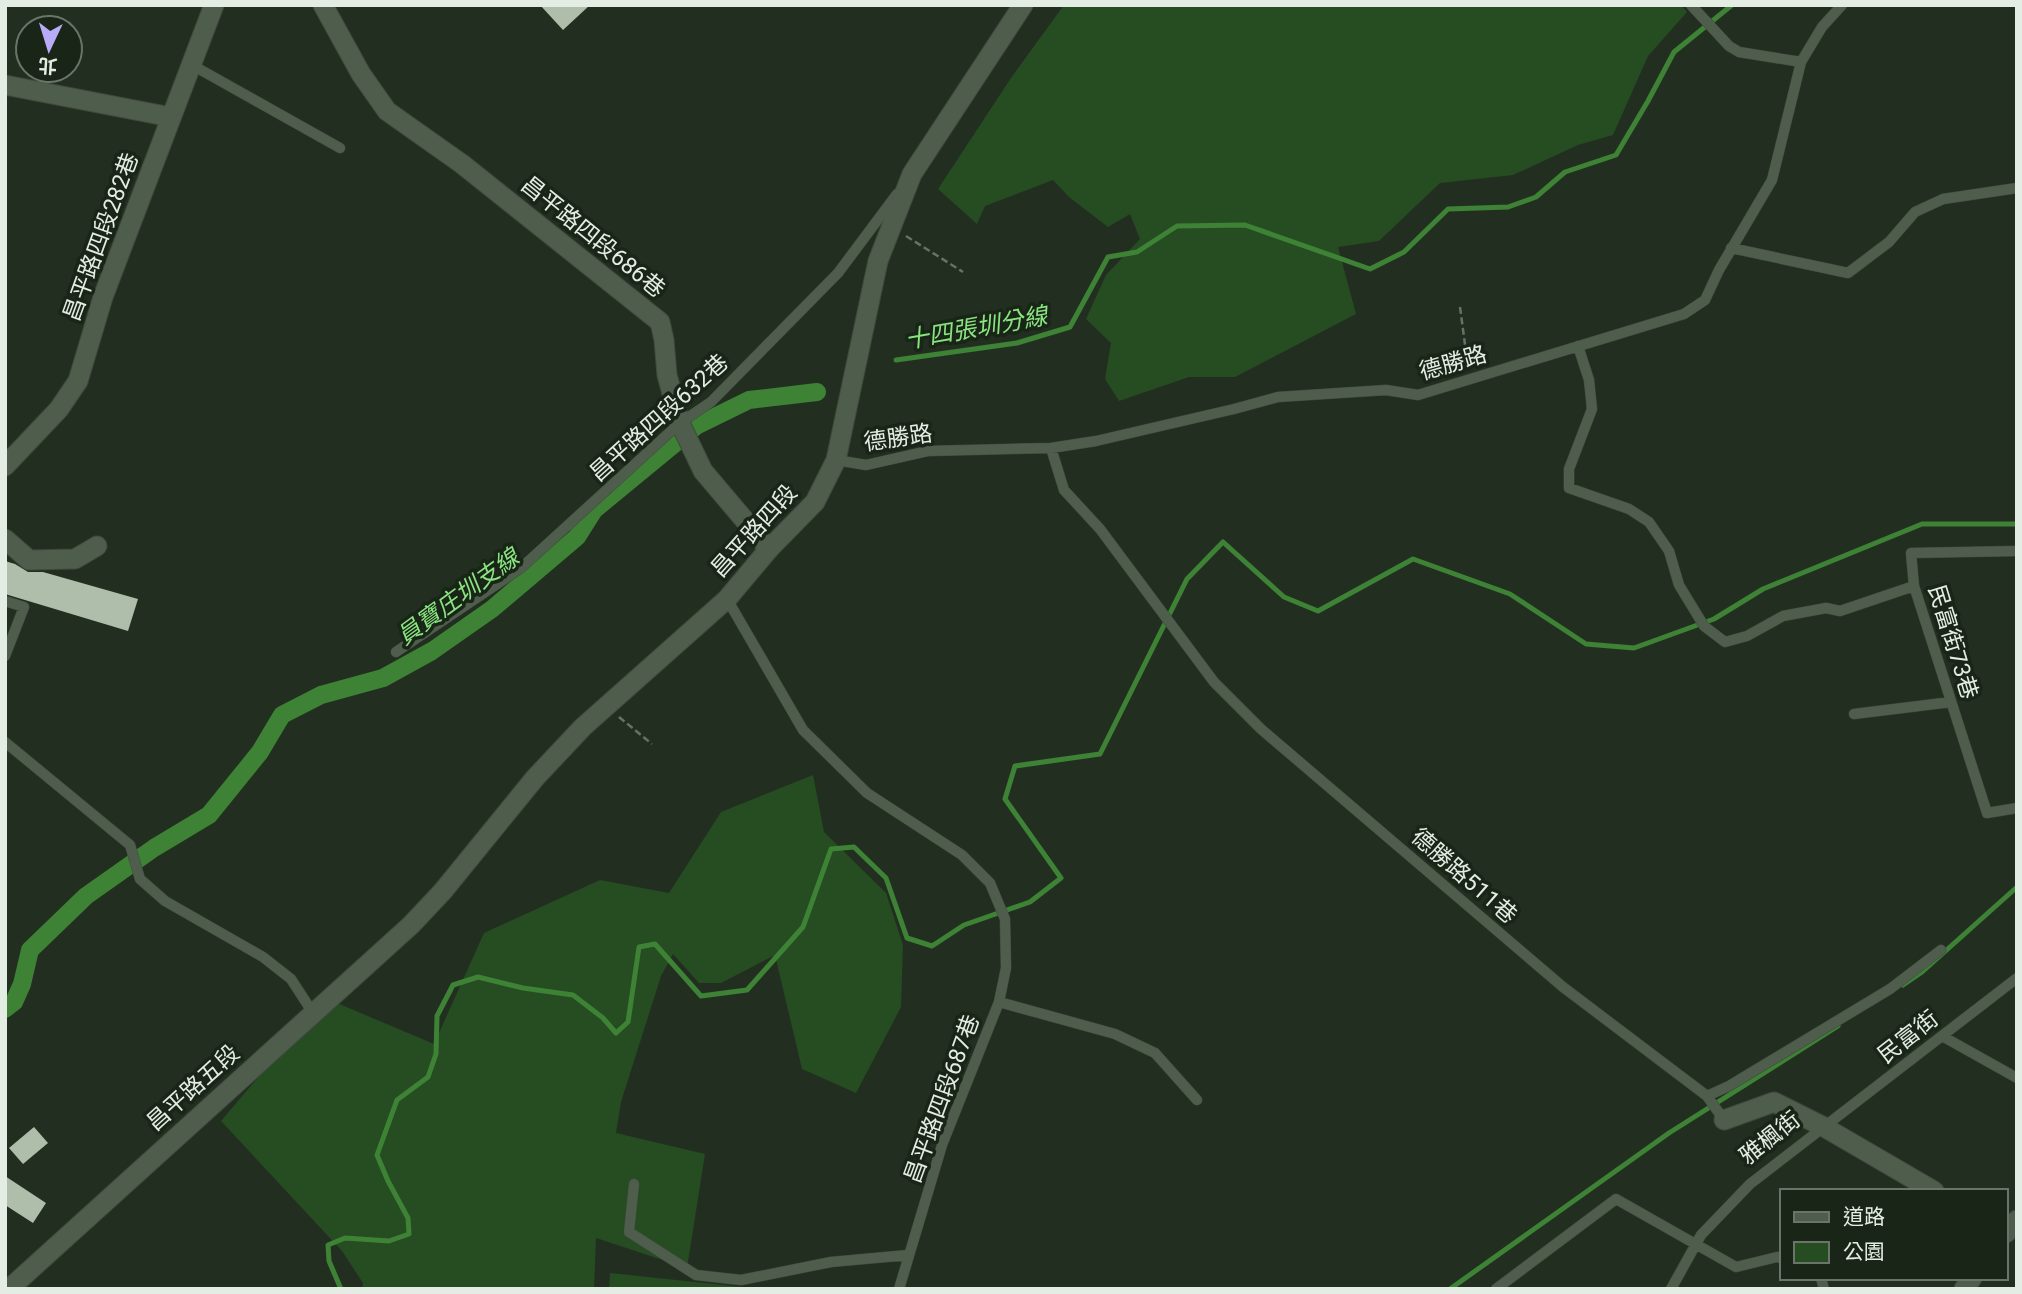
<svg xmlns="http://www.w3.org/2000/svg" width="2022" height="1294" viewBox="0 0 2022 1294" font-family="Roboto,'Noto Sans TC',sans-serif">
  <rect width="100%" height="100%" fill="#222f20"/>
  <!-- green -->
  <path fill="#264c22" d="M 1064,5 L 1681,5 L 1687,12 L 1648,56 L 1613,135 L 1578,145 L 1513,175 L 1440,183 L 1379,241 L 1338,247 L 1356,314 L 1235,377 L 1189,377 L 1119,401 L 1105,379 L 1111,343 L 1086,319 L 1106,275 L 1140,239 L 1130,214 L 1108,227 L 1069,197 L 1053,180 L 985,206 L 977,224 L 938,189 L 1011,78 Z
    M 813,775 L 824,832 L 886,893 L 903,945 L 901,1007 L 856,1093 L 802,1069 L 775,955 L 721,983 L 699,983 L 673,954 L 661,976 L 621,1102 L 616,1133 L 705,1154 L 687,1268 L 596,1238 L 594,1289 L 362,1289 L 363,1283 L 342,1251 L 221,1121 L 309,1017 L 337,1003 L 434,1044 L 484,933 L 600,880 L 669,893 L 721,812 Z
    M 610,1273 L 761,1289 L 609,1289 Z"/>
  <g fill="none" stroke-linecap="round" stroke-linejoin="round">
    <!-- stream -->
    <path stroke="#3e8236" stroke-width="5" d="M 896,360 L 1017,343 L 1070,327 L 1108,257 L 1137,252 L 1177,226 L 1245,225 L 1370,269 L 1404,252 L 1448,209 L 1508,207 L 1536,197 L 1565,172 L 1616,155 L 1648,101 L 1674,52 L 1732,5
      M 1903,985 L 1922,972 L 2017,887
      M 341,1289 L 329,1261 L 328,1245 L 345,1238 L 389,1241 L 409,1234 L 408,1218 L 388,1181 L 377,1155 L 397,1100 L 428,1077 L 436,1054 L 437,1016 L 453,985 L 478,977 L 523,988 L 573,995 L 603,1018 L 616,1033 L 628,1022 L 639,947 L 655,944 L 701,996 L 747,990 L 803,927 L 831,849 L 854,847 L 886,878 L 907,938 L 932,946 L 964,925 L 1030,902 L 1061,878 L 1005,799 L 1015,766 L 1100,754 L 1187,579 L 1223,542 L 1284,597 L 1318,611 L 1413,559 L 1510,594 L 1586,644 L 1634,648 L 1714,619 L 1763,589 L 1922,524 L 2017,524
      M 1450,1289 L 1669,1133 L 1838,1026"/>
    <!-- canal -->
    <path stroke="#3e8236" stroke-width="18" d="M 5,1009 L 14,1002 L 22,984 L 30,950 L 86,896 L 154,848 L 209,815 L 260,752 L 282,715 L 321,695 L 383,678 L 432,651 L 492,609 L 577,537 L 594,510 L 696,426 L 749,400 L 817,392"/>
  </g>
  <!-- building -->
  <path fill="#aebeab" d="M 540,5 L 590,5 L 563,30 Z
    M 5,561 L 15,564 L 28,572 L 43,572 L 138,599 L 128,631 L 5,594 Z
    M 34,1127 L 48,1143 L 23,1164 L 9,1148 Z
    M 5,1176 L 46,1203 L 33,1223 L 5,1205 Z"/>
  <g fill="none" stroke-linecap="round" stroke-linejoin="round">
    <!-- service casing -->
    <g stroke="#3f4a3d" stroke-width="11">
      <path id="service" d="M 1691,5 L 1729,46 L 1739,52 L 1801,62
        M 192,65 L 340,148
        M 1731,248 L 1848,273 L 1889,242 L 1915,212 L 1943,199 L 2017,188
        M 1578,346 L 1589,380 L 1592,409 L 1569,469 L 1569,488 L 1629,509 L 1649,522 L 1669,551 L 1679,585 L 1704,626 L 1725,642 L 1747,636 L 1783,616 L 1826,608 L 1840,611 L 1914,586
        M 1051,448 L 1064,490 L 1100,529 L 1214,682 L 1261,729 L 1563,987 L 1707,1096 L 1729,1086 L 1890,989 L 1941,950
        M 836,460 L 866,465 L 928,451 L 1051,448 L 1096,441 L 1234,409 L 1278,397 L 1386,390 L 1418,395 L 1684,314 L 1705,300 L 1719,270 L 1772,180 L 1801,62 L 1822,27 L 1842,5
        M 2017,551 L 1911,553 L 1914,586 L 1987,813 L 2017,808
        M 727,599 L 803,730 L 867,793 L 962,855 L 990,883 L 1005,919 L 1006,968 L 999,1002 L 942,1145 L 899,1289
        M 5,601 L 24,607 L 5,656
        M 396,652 L 521,568 L 680,423 L 711,402 L 838,273 L 897,194
        M 1854,714 L 1951,702
        M 5,742 L 130,845 L 140,879 L 165,901 L 263,957 L 291,979 L 313,1013
        M 999,1002 L 1115,1034 L 1155,1053 L 1197,1100
        M 1942,1036 L 2017,1078
        M 1707,1096 L 1724,1120
        M 634,1184 L 629,1232 L 696,1275 L 741,1280 L 831,1262 L 908,1255
        M 1821,1278 L 1824,1289
        M 1496,1289 L 1616,1199 L 1736,1267 L 1777,1257 L 1782,1258
        M 1671,1289 L 1701,1235 L 1750,1184 L 2017,978"/>
    </g>
    <!-- minor casing -->
    <g stroke="#3f4a3d" stroke-width="21">
      <path id="minor" d="M 323,5 L 361,74 L 387,111 L 462,164 L 660,322 L 664,340 L 667,375 L 680,423 L 703,471 L 769,549
        M 5,85 L 171,117
        M 5,466 L 59,409 L 78,381 L 103,297 L 214,5
        M 5,539 L 29,560 L 75,559 L 97,546
        M 1724,1120 L 1774,1102 L 1824,1127 L 1934,1191
        M 2006,1233 L 2017,1220
        M 1964,1289 L 1972,1278"/>
    </g>
    <!-- tertiary casing -->
    <g stroke="#3f4a3d" stroke-width="21">
      <path id="tertiary" d="M 9,1289 L 411,925 L 443,891 L 535,778 L 583,727 L 727,599 L 769,549 L 815,502 L 836,460 L 878,261 L 912,174 L 1023,5"/>
    </g>
    <!-- path -->
    <path stroke="#667264" stroke-width="2.5" stroke-dasharray="7 3.5" stroke-linecap="butt" d="M 906,236 L 963,272
      M 1460,307 L 1468,367
      M 619,717 L 652,744"/>
    <!-- service -->
    <use href="#service" stroke="#4f5d4d" stroke-width="10"/>
    <!-- minor -->
    <use href="#minor" stroke="#4f5d4d" stroke-width="19"/>
    <!-- tertiary -->
    <use href="#tertiary" stroke="#4f5d4d" stroke-width="19"/>
  </g>
  <g text-anchor="middle" dominant-baseline="central" stroke-width="7" stroke-linejoin="round" paint-order="stroke">
    <!-- street labels -->
    <g font-size="23" fill="#e4ede3" stroke="#182517">
      <text transform="translate(101 237) rotate(-70)">昌平路四段282巷</text>
      <text transform="translate(593 237) rotate(39)">昌平路四段686巷</text>
      <text transform="translate(1453 363) rotate(-16)">德勝路</text>
      <text transform="translate(659 418) rotate(-42)">昌平路四段632巷</text>
      <text transform="translate(898 438) rotate(-8)">德勝路</text>
      <text transform="translate(754 531) rotate(-48)">昌平路四段</text>
      <text transform="translate(1953 642) rotate(73)">民富街73巷</text>
      <text transform="translate(1464 876) rotate(41)">德勝路511巷</text>
      <text transform="translate(1908 1037) rotate(-38)">民富街</text>
      <text transform="translate(193 1088) rotate(-42)">昌平路五段</text>
      <text transform="translate(942 1099) rotate(-70)">昌平路四段687巷</text>
      <text transform="translate(1770 1138) rotate(-38)">雅楓街</text>
    </g>
    <!-- water labels -->
    <g font-size="24" font-style="italic" fill="#8ae480" stroke="#182517">
      <text transform="translate(976 328) rotate(-10)">十四張圳分線</text>
      <text transform="translate(458 597) rotate(-36)">員寶庄圳支線</text>
    </g>
  </g>
  <!-- border -->
  <rect width="2022" height="1294" fill="none" stroke="#e4ede3" stroke-width="14"/>
  <!-- legend -->
  <rect x="1780" y="1189" width="228" height="91" fill="#182517" stroke="#6a7569" stroke-width="2"/>
  <rect x="1794" y="1212" width="35" height="10" fill="#4f5d4d" stroke="#6a7569" stroke-width="2"/>
  <text x="1843" y="1224" font-size="21" fill="#e4ede3">道路</text>
  <rect x="1794" y="1242" width="35" height="21" fill="#264c22" stroke="#6a7569" stroke-width="2"/>
  <text x="1843" y="1259" font-size="21" fill="#e4ede3">公園</text>
  <!-- north arrow -->
  <g transform="translate(49 49) rotate(184)"><circle r="33" fill="#182517" stroke="#6a7569" stroke-width="2"/>
  <path d="M0-5L12 26L0 18L-12 26Z" fill="#b8abf7"/>
  <text y="-10" font-size="19" font-weight="bold" text-anchor="middle" fill="#e4ede3">北</text>
  </g>
</svg>
